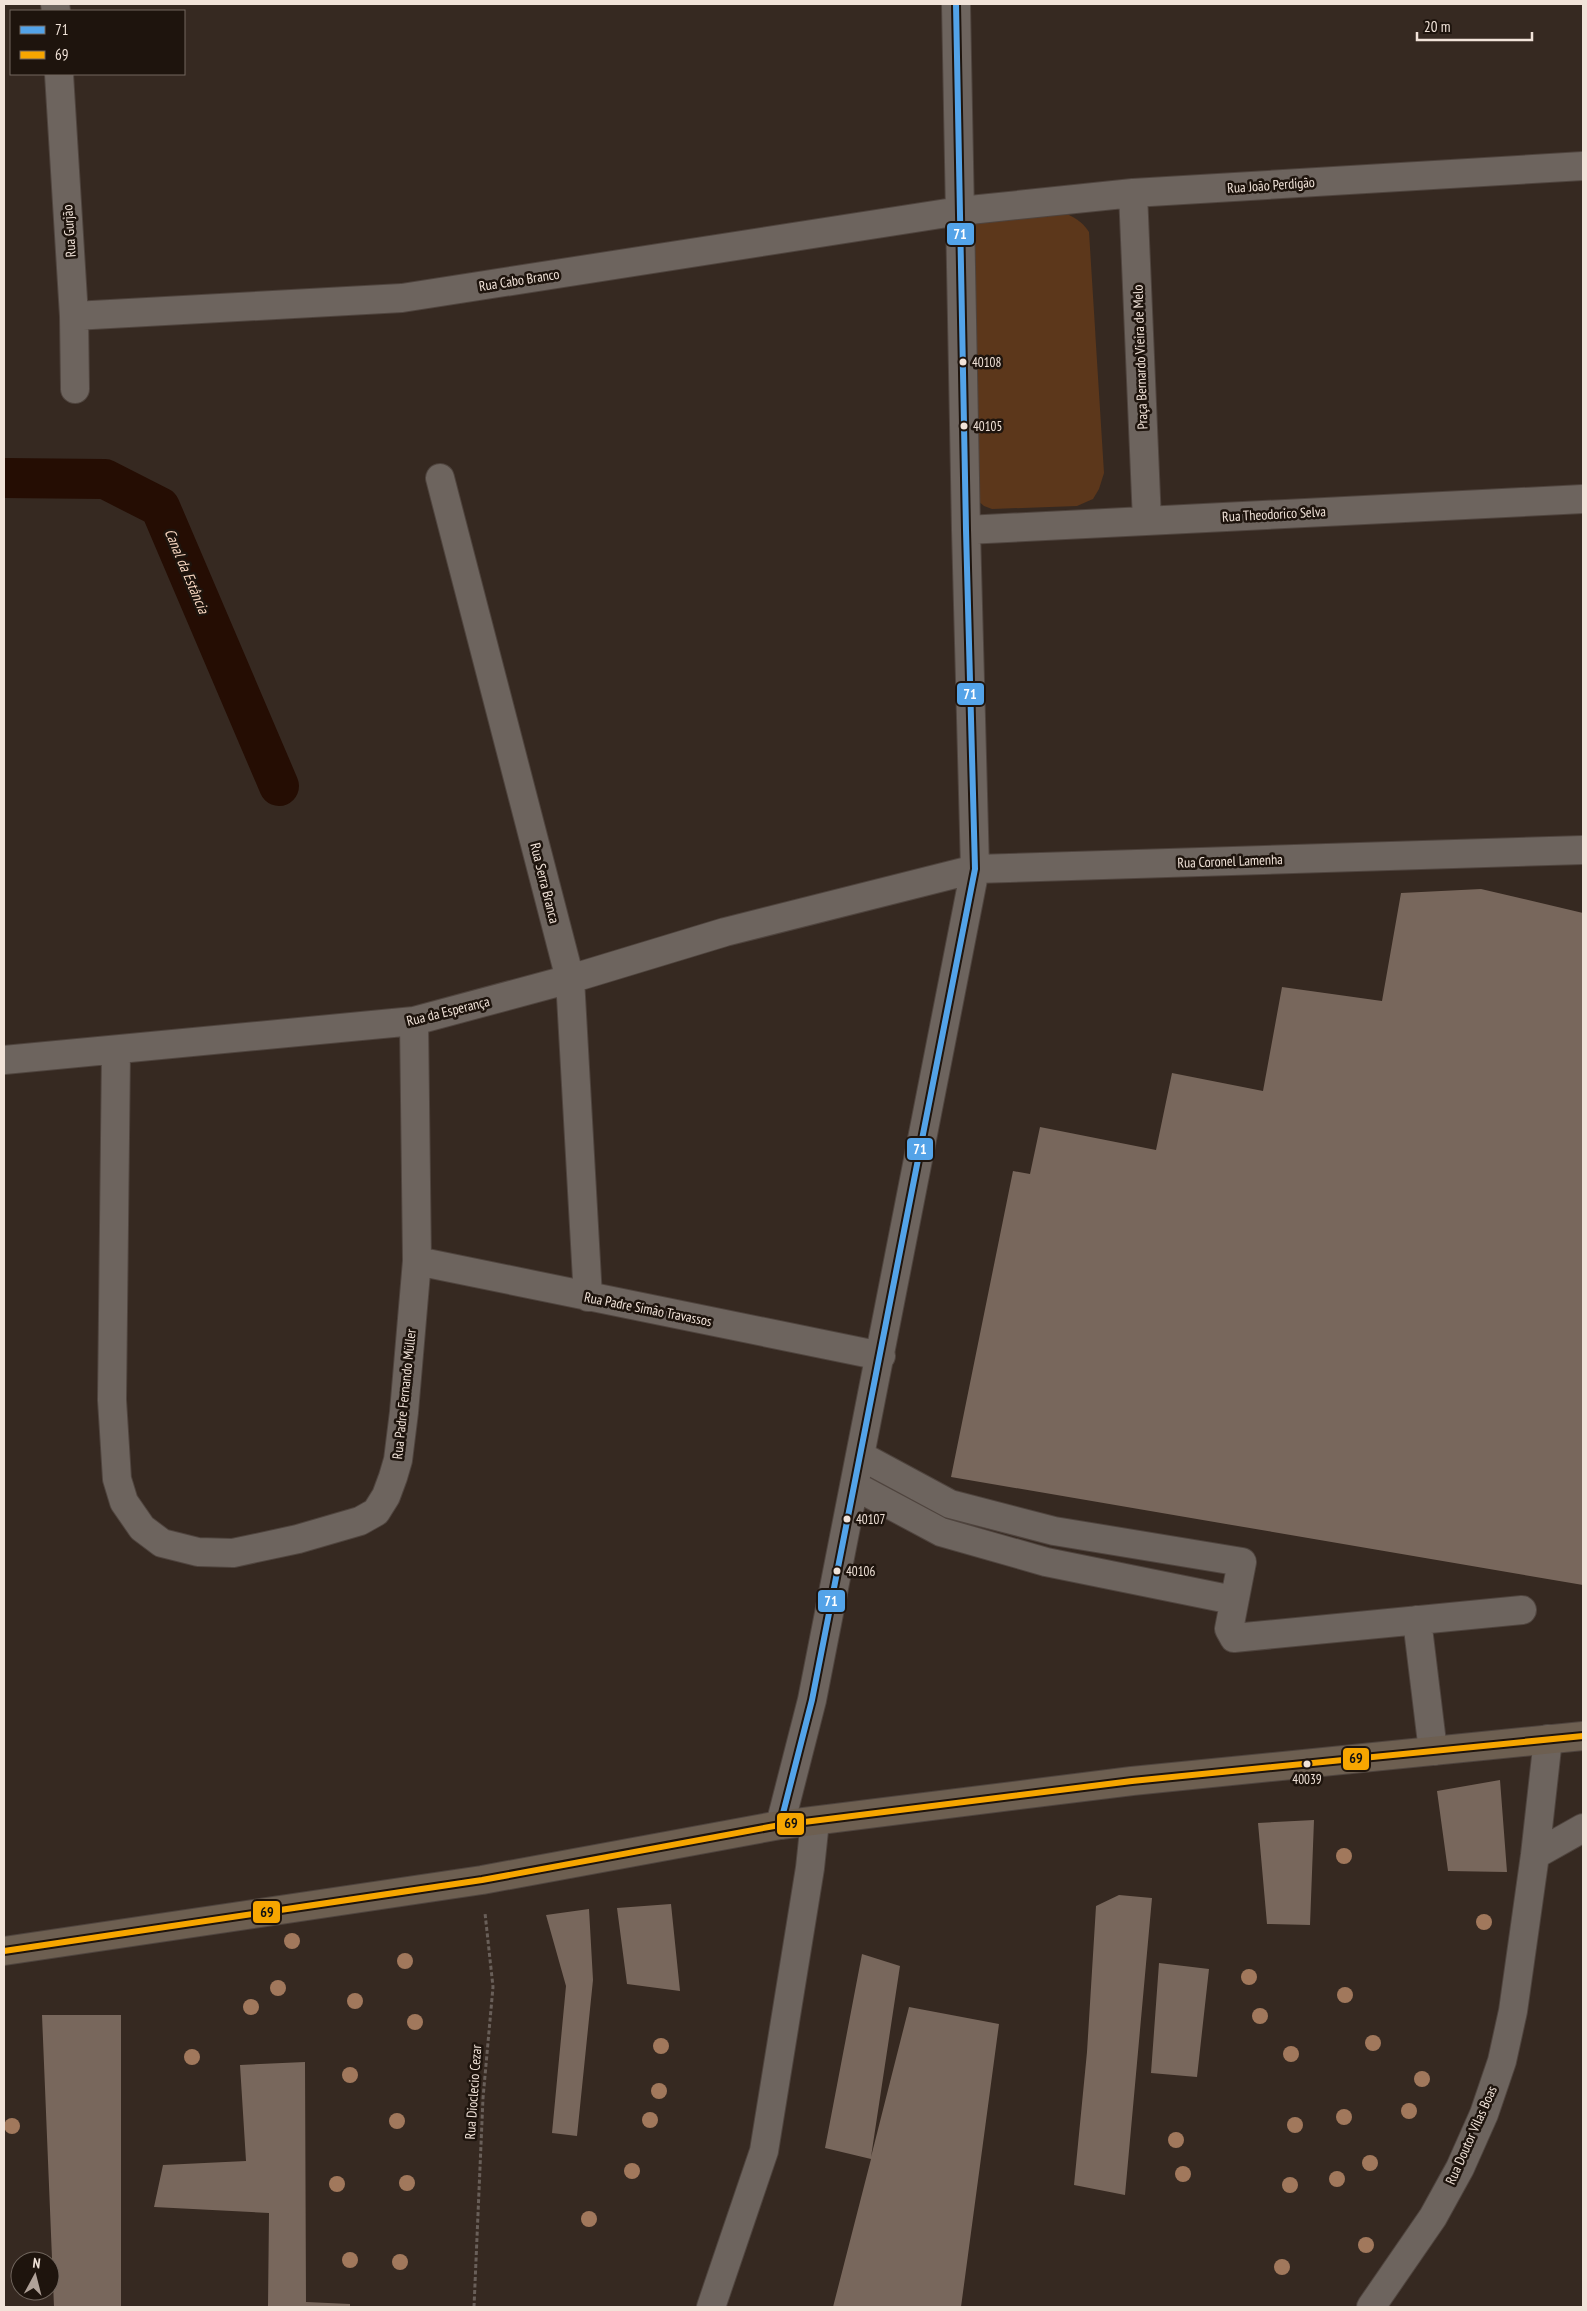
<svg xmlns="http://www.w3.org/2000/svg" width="1587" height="2311" viewBox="0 0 1587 2311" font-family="'PT Sans Narrow',sans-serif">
  <rect width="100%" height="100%" fill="#362921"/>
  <!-- green -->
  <path fill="#5c371b" d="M 1061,212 C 1073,216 1082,221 1089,232 L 1104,473 L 1099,489 L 1093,499 L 1077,506 L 992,509 L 984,506 L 977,500 L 965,219 Z"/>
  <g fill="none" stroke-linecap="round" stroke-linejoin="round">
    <!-- canal -->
    <path stroke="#250d03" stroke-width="40" d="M 4,478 L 105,479 L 160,507 L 279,786"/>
  </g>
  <!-- building -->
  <path fill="#78675c" d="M 1481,889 L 1583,913 L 1583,1585 L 951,1477 L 1013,1171 L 1030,1174 L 1040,1127 L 1156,1150 L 1172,1073 L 1263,1091 L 1282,987 L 1382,1001 L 1401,893 Z
    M 1500,1780 L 1507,1872 L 1448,1871 L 1437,1791 Z
    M 1314,1820 L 1310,1925 L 1267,1924 L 1258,1823 Z
    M 1119,1895 L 1152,1898 L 1125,2195 L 1074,2185 L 1087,2052 L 1096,1906 Z
    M 671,1904 L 680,1991 L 627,1984 L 617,1908 Z
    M 589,1909 L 593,1980 L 577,2136 L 552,2133 L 566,1986 L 546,1915 Z
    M 862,1954 L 900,1966 L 871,2157 L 909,2007 L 999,2024 L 961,2307 L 833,2307 L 871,2159 L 825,2148 Z
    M 1159,1963 L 1209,1969 L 1197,2077 L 1151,2073 Z
    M 42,2015 L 121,2015 L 121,2307 L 54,2307 Z
    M 305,2062 L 306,2302 L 350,2304 L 350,2307 L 268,2307 L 269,2213 L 154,2207 L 163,2165 L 246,2161 L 240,2065 Z"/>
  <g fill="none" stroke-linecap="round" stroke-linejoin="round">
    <!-- minor casing -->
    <g stroke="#4f443e" stroke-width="30">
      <path id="minor" d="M 55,4 L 56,11
        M 59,74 L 74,316 L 75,389
        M 1133,193 L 1147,521
        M 74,316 L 402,298 L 960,211 L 1133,193 L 1583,166
        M 440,478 L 570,979 L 588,1297
        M 966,530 L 1583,499
        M 116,1051 L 112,1400 L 117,1479 L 124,1502 L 142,1528 L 162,1543 L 198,1552 L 233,1553 L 298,1539 L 360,1521 L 376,1512 L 386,1496 L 393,1477 L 398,1460 L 404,1412 L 417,1261 L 414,1021
        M 4,1060 L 414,1021 L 570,979 L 725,932 L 975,869 L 1583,850
        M 417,1261 L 881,1356
        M 861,1456 L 950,1504 L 1054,1531 L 1242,1562 L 1229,1629 L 1234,1638 L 1522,1610
        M 855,1486 L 941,1532 L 1046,1562 L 1233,1600
        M 1417,1620 L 1433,1751
        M 780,1825 L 812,1700 L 975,869 L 966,530 L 956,4
        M 1535,1855 L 1583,1828
        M 711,2307 L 764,2151 L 810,1868 L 815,1821
        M 1371,2307 L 1433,2217 L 1460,2168 L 1484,2114 L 1502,2061 L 1513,2011 L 1535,1855 L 1548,1739"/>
    </g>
    <!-- major casing -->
    <g stroke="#4f443e" stroke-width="30">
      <path id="major" d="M 4,1951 L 482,1880 L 780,1825 L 1132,1781 L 1583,1736"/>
    </g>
    <!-- path -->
    <path stroke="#695f59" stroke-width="3" stroke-dasharray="4 2.5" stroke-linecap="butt" d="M 474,2307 L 483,2098 L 493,1987 L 485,1913"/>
    <!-- minor -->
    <use href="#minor" stroke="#6d645e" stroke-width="28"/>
    <!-- major -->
    <use href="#major" stroke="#6d5f51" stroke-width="28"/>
    <!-- bus-1 casing -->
    <g stroke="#1e140d" stroke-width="10">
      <path id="bus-1" d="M 780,1825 L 812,1700 L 975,869 L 966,530 L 956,4"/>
    </g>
    <!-- bus-2 casing -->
    <g stroke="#1e140d" stroke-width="10">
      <path id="bus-2" d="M 4,1951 L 482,1880 L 780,1825 L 1132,1781 L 1583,1736"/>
    </g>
    <!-- bus-1 -->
    <use href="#bus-1" stroke="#53a3e8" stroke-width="6"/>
    <!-- bus-2 -->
    <use href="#bus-2" stroke="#f7a600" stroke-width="6"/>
  </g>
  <!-- trees -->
  <g fill="#a1785c">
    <circle cx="1344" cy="1856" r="8"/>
    <circle cx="1484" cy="1922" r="8"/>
    <circle cx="292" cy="1941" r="8"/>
    <circle cx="405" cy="1961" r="8"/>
    <circle cx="1249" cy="1977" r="8"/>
    <circle cx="278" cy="1988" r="8"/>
    <circle cx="1345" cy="1995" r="8"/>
    <circle cx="355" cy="2001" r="8"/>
    <circle cx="251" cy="2007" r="8"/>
    <circle cx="1260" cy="2016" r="8"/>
    <circle cx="415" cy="2022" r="8"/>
    <circle cx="1373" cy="2043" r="8"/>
    <circle cx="661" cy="2046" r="8"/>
    <circle cx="1291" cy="2054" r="8"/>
    <circle cx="192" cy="2057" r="8"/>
    <circle cx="350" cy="2075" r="8"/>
    <circle cx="1422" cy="2079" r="8"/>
    <circle cx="659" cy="2091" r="8"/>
    <circle cx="1409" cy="2111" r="8"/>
    <circle cx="1344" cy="2117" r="8"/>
    <circle cx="650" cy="2120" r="8"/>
    <circle cx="397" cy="2121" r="8"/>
    <circle cx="1295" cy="2125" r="8"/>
    <circle cx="12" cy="2126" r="8"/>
    <circle cx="1176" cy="2140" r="8"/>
    <circle cx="1370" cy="2163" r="8"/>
    <circle cx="632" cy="2171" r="8"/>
    <circle cx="1183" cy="2174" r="8"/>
    <circle cx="1337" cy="2179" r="8"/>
    <circle cx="407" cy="2183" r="8"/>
    <circle cx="337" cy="2184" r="8"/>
    <circle cx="1290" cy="2185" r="8"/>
    <circle cx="589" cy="2219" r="8"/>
    <circle cx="1366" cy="2245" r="8"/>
    <circle cx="350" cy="2260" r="8"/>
    <circle cx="400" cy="2262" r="8"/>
    <circle cx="1282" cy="2267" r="8"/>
  </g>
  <!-- markers -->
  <g fill="#f1e3d9" stroke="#1e140d" stroke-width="2">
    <circle cx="963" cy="362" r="4.5"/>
    <circle cx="964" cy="426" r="4.5"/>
    <circle cx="847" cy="1519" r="4.5"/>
    <circle cx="837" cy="1571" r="4.5"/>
    <circle cx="1307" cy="1764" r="4.5"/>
  </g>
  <g text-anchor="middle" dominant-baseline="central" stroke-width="5" stroke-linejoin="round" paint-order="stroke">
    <!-- bus labels -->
    <g font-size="13" fill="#f1e3d9" stroke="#1e140d" text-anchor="start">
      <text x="972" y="362">40108</text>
      <text x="973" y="426">40105</text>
      <text x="856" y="1519">40107</text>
      <text x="846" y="1571">40106</text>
      <text x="1307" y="1779" text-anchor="middle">40039</text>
    </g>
    <!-- street labels -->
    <g font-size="14" fill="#f1e3d9" stroke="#1e140d">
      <text transform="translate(1271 185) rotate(-4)">Rua João Perdigão</text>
      <text transform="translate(69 231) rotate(-94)">Rua Gurjão</text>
      <text transform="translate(519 280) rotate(-9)">Rua Cabo Branco</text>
      <text transform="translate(1140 357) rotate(-92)">Praça Bernardo Vieira de Melo</text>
      <text transform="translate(1274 514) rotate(-3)">Rua Theodorico Selva</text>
      <text transform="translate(1230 861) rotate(-2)">Rua Coronel Lamenha</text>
      <text transform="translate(545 883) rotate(76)">Rua Serra Branca</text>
      <text transform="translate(448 1011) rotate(-14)">Rua da Esperança</text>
      <text transform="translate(648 1309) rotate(11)">Rua Padre Simão Travassos</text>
      <text transform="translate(404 1394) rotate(-84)">Rua Padre Fernando Müller</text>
      <text transform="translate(473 2092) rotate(-86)">Rua Dioclecio Cezar</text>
      <text transform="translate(1471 2135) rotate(-66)">Rua Doutor Vilas Boas</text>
    </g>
    <!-- water labels -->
    <g font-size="15" font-style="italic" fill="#f6d5bf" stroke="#1e140d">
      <text transform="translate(187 571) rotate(67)">Canal da Estância</text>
    </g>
  </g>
  <g stroke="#1e140d" stroke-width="2">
    <rect x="946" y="222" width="29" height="24" rx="5" fill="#53a3e8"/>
    <rect x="956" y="682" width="29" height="24" rx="5" fill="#53a3e8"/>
    <rect x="906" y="1137" width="28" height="24" rx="5" fill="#53a3e8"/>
    <rect x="817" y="1589" width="29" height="24" rx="5" fill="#53a3e8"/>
    <rect x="1342" y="1747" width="28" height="24" rx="5" fill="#f7a600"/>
    <rect x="776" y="1812" width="29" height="24" rx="5" fill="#f7a600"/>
    <rect x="252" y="1900" width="29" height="24" rx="5" fill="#f7a600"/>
  </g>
  <g font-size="14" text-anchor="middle" font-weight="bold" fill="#fff">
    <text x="960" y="239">71</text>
    <text x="970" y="699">71</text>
    <text x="920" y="1154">71</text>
    <text x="831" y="1606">71</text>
  </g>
  <g font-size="14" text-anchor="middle" font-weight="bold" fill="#111">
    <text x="1356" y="1763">69</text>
    <text x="791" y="1828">69</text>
    <text x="267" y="1917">69</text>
  </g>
  <!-- border -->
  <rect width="1587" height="2311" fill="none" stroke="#f1e3d9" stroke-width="10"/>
  <!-- legend -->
  <rect x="10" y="10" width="175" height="65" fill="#1e140d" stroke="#72675f"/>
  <rect x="20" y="26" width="25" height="8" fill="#53a3e8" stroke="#72675f"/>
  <text x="55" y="35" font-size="15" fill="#f1e3d9">71</text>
  <rect x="20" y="51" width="25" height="8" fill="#f7a600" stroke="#72675f"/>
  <text x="55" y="60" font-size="15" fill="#f1e3d9">69</text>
  <!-- north arrow -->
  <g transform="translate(35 2276) rotate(7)"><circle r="24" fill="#1e140d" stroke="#72675f"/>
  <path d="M0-4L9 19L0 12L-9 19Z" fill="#b0a299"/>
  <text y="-8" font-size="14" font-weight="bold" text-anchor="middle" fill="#f1e3d9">N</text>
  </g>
  <!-- scale -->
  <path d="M1417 32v8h115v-8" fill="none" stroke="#f1e3d9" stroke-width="2.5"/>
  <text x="1424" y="32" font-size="15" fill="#f1e3d9" stroke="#1e140d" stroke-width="4" paint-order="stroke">20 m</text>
</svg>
